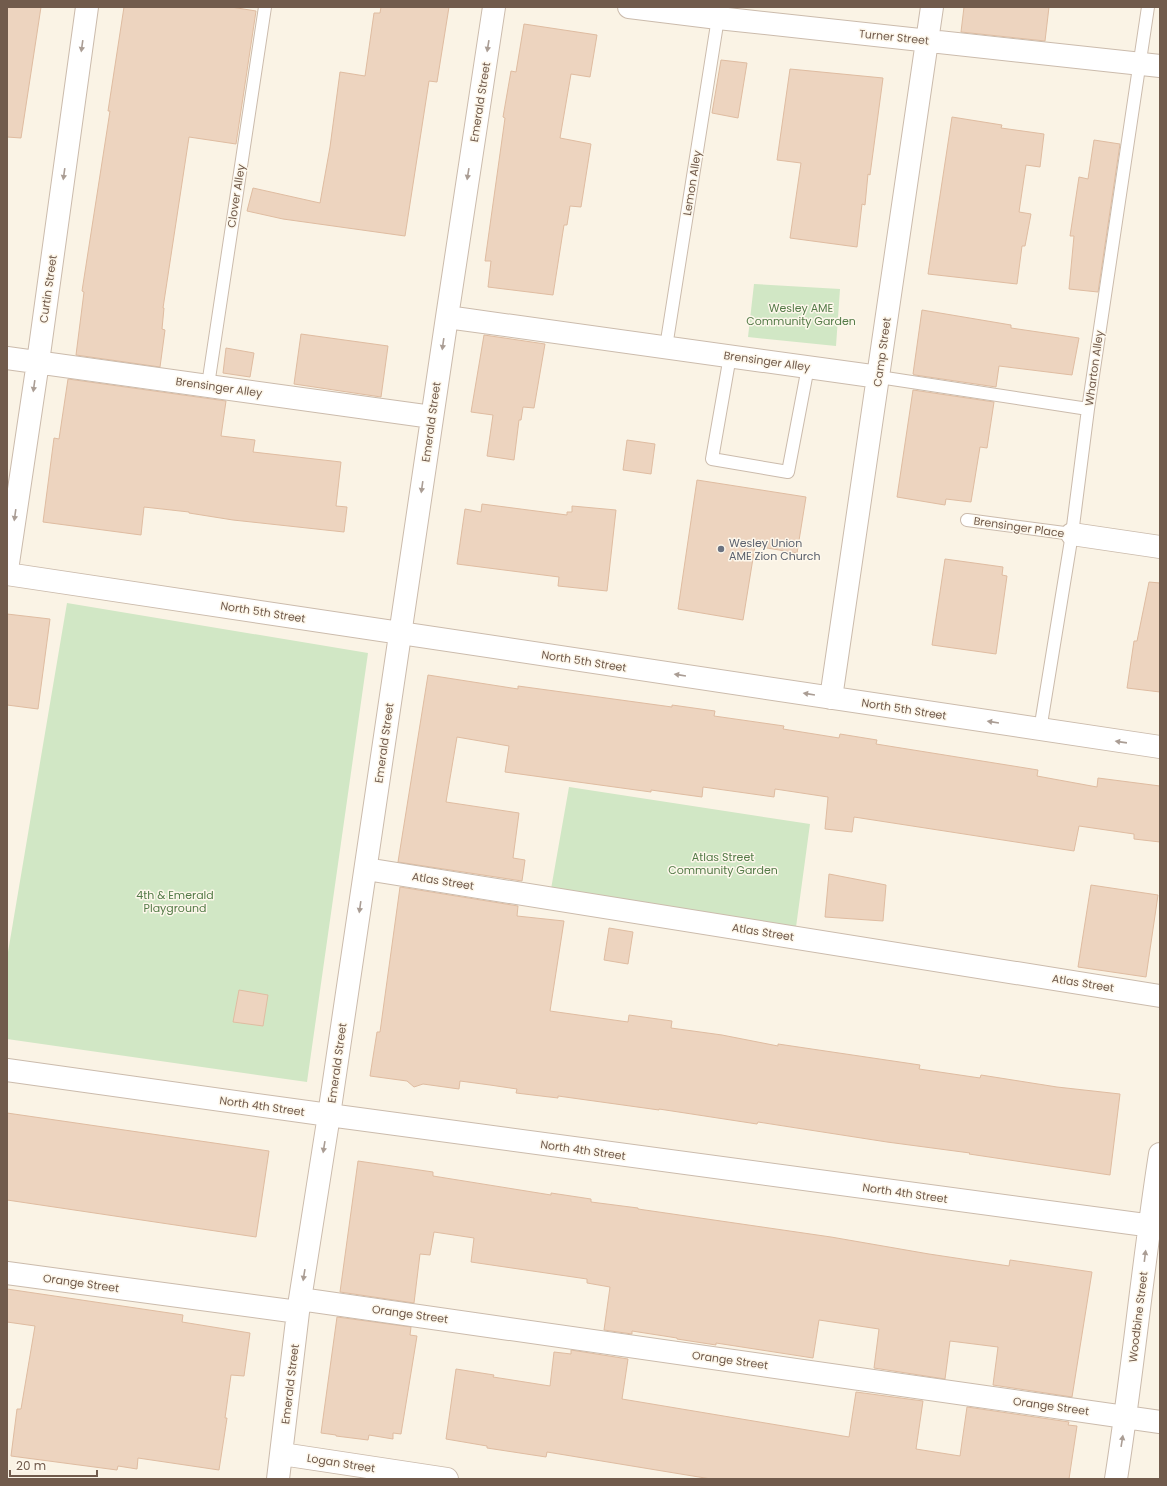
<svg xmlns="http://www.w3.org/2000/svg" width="1167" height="1486" viewBox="0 0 1167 1486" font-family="Poppins,sans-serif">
  <rect width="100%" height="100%" fill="#faf3e5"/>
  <!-- green -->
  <path fill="#d1e7c5" d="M 754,284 L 840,289 L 836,346 L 748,337 Z
    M 67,603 L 368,653 L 307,1082 L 7,1039 L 7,958 Z
    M 569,787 L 810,824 L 796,927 L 551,889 Z"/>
  <!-- building -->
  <path fill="#edd4bf" stroke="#dfbca1" d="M 7,7 L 41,7 L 21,138 L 7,137 Z
    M 124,7 L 231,7 L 256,11 L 236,144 L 189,137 L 163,308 L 164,308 L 162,329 L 165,330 L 160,367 L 76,355 L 84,292 L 82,291 L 110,111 L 108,111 Z
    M 381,7 L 449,7 L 437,82 L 429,81 L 405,236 L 283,219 L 247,211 L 253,188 L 320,203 L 330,147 L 340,72 L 365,76 L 374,13 L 380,13 Z
    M 964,7 L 1049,7 L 1045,41 L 961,32 Z
    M 524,24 L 597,35 L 590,77 L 571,74 L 560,138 L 591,144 L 581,207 L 570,206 L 567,225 L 564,225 L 553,295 L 488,287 L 491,261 L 485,261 L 505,118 L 503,117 L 511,71 L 516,72 Z
    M 721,60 L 747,63 L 738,118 L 712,113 Z
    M 790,69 L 883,78 L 870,175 L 868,174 L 865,205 L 862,204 L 857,247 L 790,238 L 801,163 L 777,160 Z
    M 952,117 L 1002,125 L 1001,128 L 1044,134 L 1040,167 L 1026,165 L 1019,212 L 1031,214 L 1025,246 L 1022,246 L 1017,284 L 928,274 Z
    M 1094,140 L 1120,144 L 1098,292 L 1069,289 L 1074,236 L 1070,236 L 1079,177 L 1088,179 Z
    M 922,310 L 1011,325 L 1011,328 L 1079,338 L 1072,375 L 999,366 L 996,387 L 915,375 L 913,374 Z
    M 301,334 L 388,346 L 381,397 L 294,384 Z
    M 484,335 L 545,344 L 534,408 L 523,407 L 521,420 L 519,420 L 514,460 L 487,456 L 493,415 L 471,412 Z
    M 226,348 L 254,353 L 250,377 L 223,373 Z
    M 68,379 L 226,401 L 221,436 L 255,440 L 253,452 L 341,462 L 336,506 L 347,507 L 344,532 L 233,520 L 189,513 L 189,512 L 144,507 L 141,535 L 43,522 L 54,438 L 59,439 Z
    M 913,390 L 994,402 L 987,448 L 980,447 L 971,502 L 946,499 L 945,505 L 897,497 Z
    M 627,440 L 655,444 L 651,474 L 623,470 Z
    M 697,480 L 806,497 L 797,553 L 755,546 L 743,620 L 678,609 Z
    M 482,504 L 567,515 L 567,512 L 572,512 L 572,506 L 616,510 L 607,591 L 558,586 L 559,577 L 457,564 L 465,509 L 481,512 Z
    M 945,559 L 1003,567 L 1002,575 L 1007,576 L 996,654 L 932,645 Z
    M 1149,582 L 1160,583 L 1160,692 L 1127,688 L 1134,641 L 1137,641 Z
    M 7,614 L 50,619 L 38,709 L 7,705 Z
    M 428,675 L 518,689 L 518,686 L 672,707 L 672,705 L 715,711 L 714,716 L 784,726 L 783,729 L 839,738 L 840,734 L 877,740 L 876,744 L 1038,770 L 1037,776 L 1097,787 L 1098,778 L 1160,786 L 1160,842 L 1134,839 L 1134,834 L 1079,826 L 1074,851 L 854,817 L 852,832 L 825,829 L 828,797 L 775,789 L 774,797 L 703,787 L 702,797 L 651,790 L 651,792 L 505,772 L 509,746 L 457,737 L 446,802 L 519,813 L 513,858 L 525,860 L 522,881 L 398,862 Z
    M 829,874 L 886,885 L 883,921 L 825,917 Z
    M 1091,885 L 1158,895 L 1146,977 L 1078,967 Z
    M 400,887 L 518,906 L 517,916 L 564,921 L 550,1011 L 628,1022 L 629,1015 L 672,1021 L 671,1028 L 722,1035 L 778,1046 L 778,1044 L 920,1065 L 919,1069 L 980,1078 L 981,1075 L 1057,1087 L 1120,1094 L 1110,1175 L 969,1154 L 970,1153 L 887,1142 L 758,1122 L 757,1124 L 659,1109 L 659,1110 L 558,1096 L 558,1098 L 516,1093 L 517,1089 L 490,1085 L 460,1081 L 459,1089 L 423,1084 L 414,1087 L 407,1081 L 370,1076 L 377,1032 L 380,1032 Z
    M 609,928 L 633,932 L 628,964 L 604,960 Z
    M 239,990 L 268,995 L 263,1026 L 233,1022 Z
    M 7,1113 L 269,1151 L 256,1237 L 7,1200 Z
    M 358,1161 L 433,1172 L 433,1176 L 551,1195 L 551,1193 L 591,1199 L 591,1202 L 638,1208 L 638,1209 L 831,1237 L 929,1254 L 1009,1266 L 1010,1260 L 1092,1272 L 1072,1397 L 993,1385 L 998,1347 L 950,1341 L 945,1379 L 874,1368 L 879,1329 L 819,1320 L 813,1358 L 716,1343 L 716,1345 L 677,1339 L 677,1338 L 632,1331 L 632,1334 L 604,1330 L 610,1287 L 587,1283 L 587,1279 L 471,1262 L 474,1238 L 434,1232 L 430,1255 L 420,1254 L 414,1303 L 340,1292 Z
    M 7,1289 L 183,1315 L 182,1322 L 250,1333 L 244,1376 L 231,1375 L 225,1418 L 227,1418 L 219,1470 L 138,1458 L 137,1469 L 118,1466 L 117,1470 L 11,1456 L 17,1409 L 21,1409 L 35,1326 L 7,1322 Z
    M 337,1317 L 411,1327 L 410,1335 L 417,1336 L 401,1434 L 393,1433 L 393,1439 L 369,1435 L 368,1440 L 336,1436 L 336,1435 L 321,1433 Z
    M 571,1350 L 628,1359 L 622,1399 L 849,1437 L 856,1392 L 923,1401 L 916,1449 L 960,1456 L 967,1407 L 1069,1422 L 1068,1425 L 1077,1426 L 1069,1479 L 711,1479 L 547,1452 L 546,1457 L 487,1448 L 487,1446 L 446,1439 L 456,1369 L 494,1375 L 493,1377 L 550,1386 L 554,1352 L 571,1354 Z"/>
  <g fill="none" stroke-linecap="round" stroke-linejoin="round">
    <!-- service casing -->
    <g stroke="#cbbbac" stroke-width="14">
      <path id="service" d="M 666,347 L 718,18
        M 730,356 L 712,459 L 788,472 L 808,367
        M 879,377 L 1088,409
        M 208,385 L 265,7
        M 967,520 L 1072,534
        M 1040,730 L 1072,534 L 1088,409 L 1148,7"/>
    </g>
    <!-- minor casing -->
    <g stroke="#cbbbac" stroke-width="24">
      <path id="minor" d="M 629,7 L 718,18 L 1160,66
        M 447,317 L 879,377
        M 7,358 L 432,417
        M 1072,534 L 1160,547
        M 7,570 L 38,362 L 87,7
        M 7,574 L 1160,747
        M 831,698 L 932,7
        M 366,869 L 1160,996
        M 7,1070 L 329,1115 L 1160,1227
        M 7,1273 L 298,1312
        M 300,1299 L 1160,1422
        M 282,1454 L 447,1479
        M 278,1479 L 298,1312 L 329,1115 L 447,317 L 494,7
        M 1116,1479 C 1133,1371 1143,1262 1160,1154"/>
    </g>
    <!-- service -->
    <use href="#service" stroke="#fff" stroke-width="12"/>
    <!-- minor -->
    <use href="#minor" stroke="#fff" stroke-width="22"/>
  </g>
  <!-- one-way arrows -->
  <defs><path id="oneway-solid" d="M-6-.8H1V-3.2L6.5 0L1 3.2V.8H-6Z"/></defs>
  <g fill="#aa9d94">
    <use href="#oneway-solid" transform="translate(82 46) rotate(98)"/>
    <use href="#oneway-solid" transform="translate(488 46) rotate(99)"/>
    <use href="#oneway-solid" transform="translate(64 174) rotate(98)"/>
    <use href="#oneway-solid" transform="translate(468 174) rotate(99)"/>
    <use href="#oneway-solid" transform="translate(443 344) rotate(98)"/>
    <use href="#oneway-solid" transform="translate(34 386) rotate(98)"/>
    <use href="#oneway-solid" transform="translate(422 487) rotate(98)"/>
    <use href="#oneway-solid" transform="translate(15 515) rotate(98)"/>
    <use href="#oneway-solid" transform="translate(680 675) rotate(-171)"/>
    <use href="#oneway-solid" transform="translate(809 694) rotate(-171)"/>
    <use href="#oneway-solid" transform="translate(993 722) rotate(-171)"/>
    <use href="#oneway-solid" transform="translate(1121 742) rotate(-172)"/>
    <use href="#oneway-solid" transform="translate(360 907) rotate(98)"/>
    <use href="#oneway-solid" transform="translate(324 1147) rotate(99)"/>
    <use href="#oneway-solid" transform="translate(1145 1256) rotate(-83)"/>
    <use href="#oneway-solid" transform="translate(304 1275) rotate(99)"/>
    <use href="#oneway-solid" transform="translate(1122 1441) rotate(-81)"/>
  </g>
  <!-- markers -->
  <circle fill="#6b7280" stroke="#fdf7eb" stroke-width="1.5" cx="721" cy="549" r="4"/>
  <g text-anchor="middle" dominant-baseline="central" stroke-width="3" stroke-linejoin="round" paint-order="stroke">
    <!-- street labels -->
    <g font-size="11" fill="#715b4c" stroke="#fdf7eb">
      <text transform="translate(894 37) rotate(6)">Turner Street</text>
      <text transform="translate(480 102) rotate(-81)">Emerald Street</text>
      <text transform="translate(692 183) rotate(-81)">Lemon Alley</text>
      <text transform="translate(236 196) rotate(-81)">Clover Alley</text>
      <text transform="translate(48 289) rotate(-82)">Curtin Street</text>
      <text transform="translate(882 352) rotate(-82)">Camp Street</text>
      <text transform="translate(767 361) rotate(8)">Brensinger Alley</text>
      <text transform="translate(1094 368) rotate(-82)">Wharton Alley</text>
      <text transform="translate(219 387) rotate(8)">Brensinger Alley</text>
      <text transform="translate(431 422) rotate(-82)">Emerald Street</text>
      <text transform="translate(1019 527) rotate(8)">Brensinger Place</text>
      <text transform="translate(263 612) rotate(9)">North 5th Street</text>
      <text transform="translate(584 661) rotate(9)">North 5th Street</text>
      <text transform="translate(904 709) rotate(9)">North 5th Street</text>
      <text transform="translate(384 743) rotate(-82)">Emerald Street</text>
      <text transform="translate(443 881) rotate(9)">Atlas Street</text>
      <text transform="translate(763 932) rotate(9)">Atlas Street</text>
      <text transform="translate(1083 983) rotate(9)">Atlas Street</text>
      <text transform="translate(337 1063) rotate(-82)">Emerald Street</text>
      <text transform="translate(262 1106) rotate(8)">North 4th Street</text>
      <text transform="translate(583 1150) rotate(8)">North 4th Street</text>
      <text transform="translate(905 1193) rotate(8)">North 4th Street</text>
      <text transform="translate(81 1283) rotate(8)">Orange Street</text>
      <text transform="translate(410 1314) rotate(8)">Orange Street</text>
      <text transform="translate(1138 1317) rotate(-83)">Woodbine Street</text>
      <text transform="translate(730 1360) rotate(8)">Orange Street</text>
      <text transform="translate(290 1384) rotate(-83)">Emerald Street</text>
      <text transform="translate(1051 1406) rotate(8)">Orange Street</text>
      <text transform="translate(341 1463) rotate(9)">Logan Street</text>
    </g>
    <!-- park labels -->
    <g font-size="11" fill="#547b48" stroke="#fdf7eb">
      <text x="801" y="308">Wesley AME<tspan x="801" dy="13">Community Garden</tspan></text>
      <text x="723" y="857">Atlas Street<tspan x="723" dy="13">Community Garden</tspan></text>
      <text x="175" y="895">4th &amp; Emerald<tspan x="175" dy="13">Playground</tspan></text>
    </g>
    <!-- worship labels -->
    <g font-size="11" fill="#5b616d" stroke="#fdf7eb" text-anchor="start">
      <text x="729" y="543">Wesley Union<tspan x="729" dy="13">AME Zion Church</tspan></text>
    </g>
  </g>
  <!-- border -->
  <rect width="1167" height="1486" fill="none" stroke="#715b4c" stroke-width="16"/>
  <!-- scale -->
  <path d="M10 1470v6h87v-6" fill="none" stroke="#715b4c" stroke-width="2"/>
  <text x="16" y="1470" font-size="12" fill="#715b4c" stroke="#fdf7eb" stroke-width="3" paint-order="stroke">20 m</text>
</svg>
